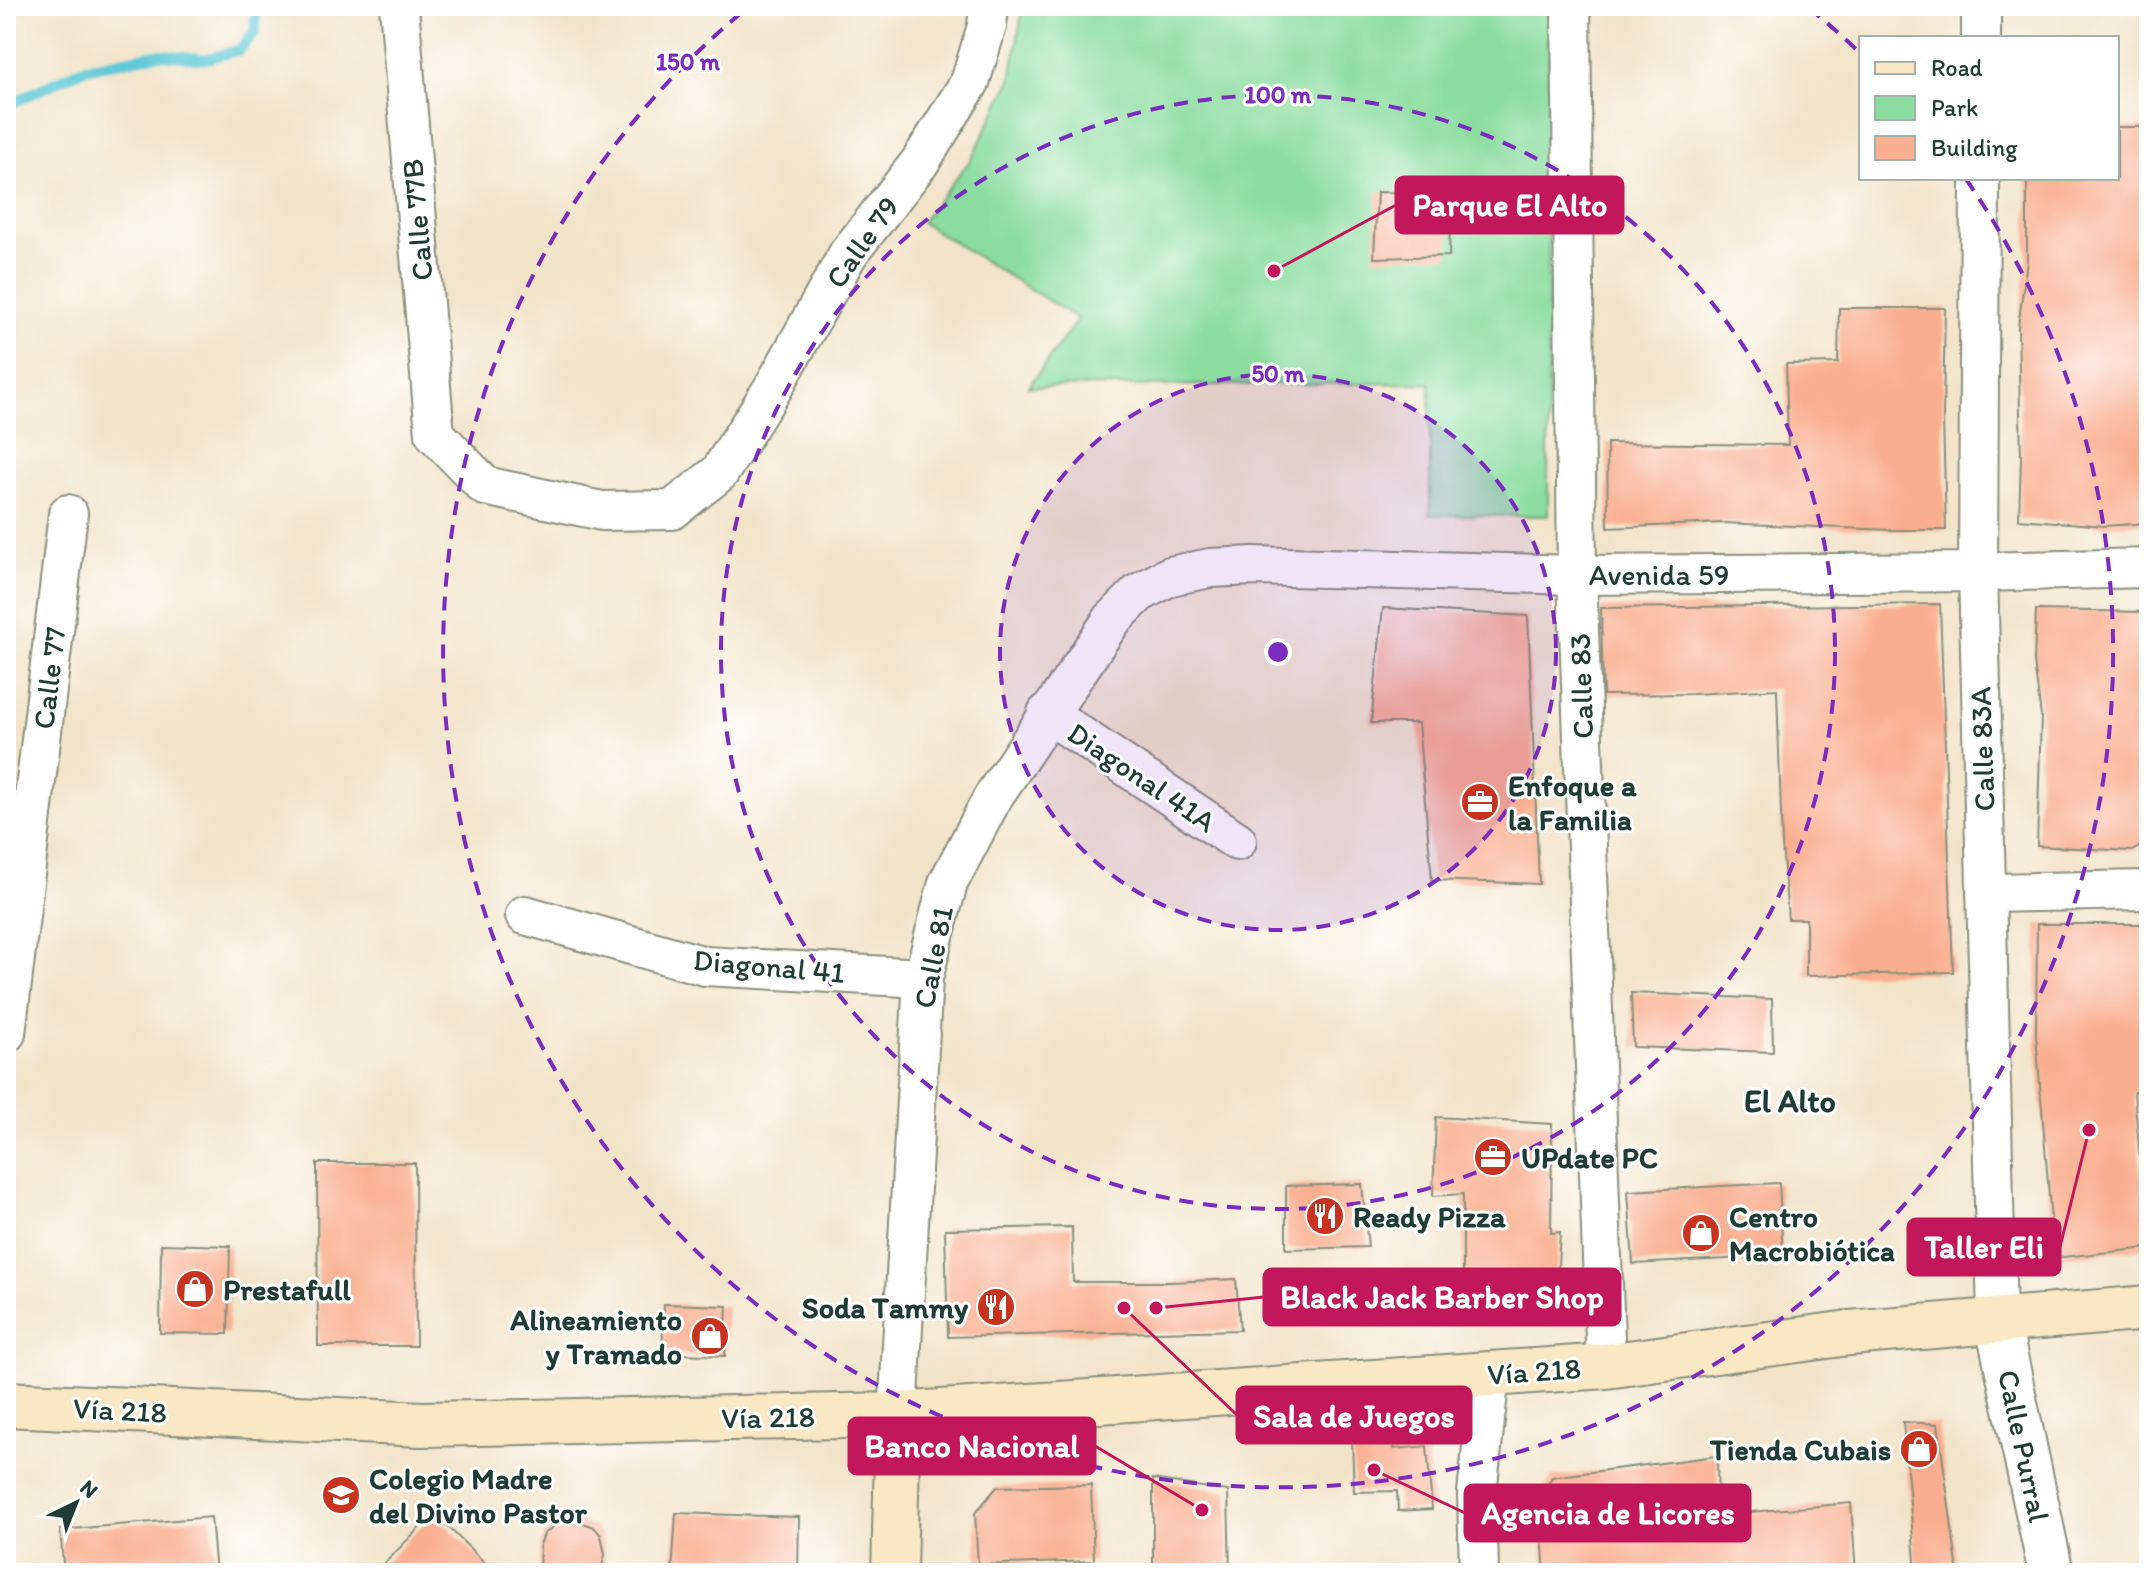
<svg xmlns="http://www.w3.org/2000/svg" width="2155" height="1579" viewBox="0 0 2155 1579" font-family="Itim,sans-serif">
  <rect width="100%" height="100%" fill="#fff"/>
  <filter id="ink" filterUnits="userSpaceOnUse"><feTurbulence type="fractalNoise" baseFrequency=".0125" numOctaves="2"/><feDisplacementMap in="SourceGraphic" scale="16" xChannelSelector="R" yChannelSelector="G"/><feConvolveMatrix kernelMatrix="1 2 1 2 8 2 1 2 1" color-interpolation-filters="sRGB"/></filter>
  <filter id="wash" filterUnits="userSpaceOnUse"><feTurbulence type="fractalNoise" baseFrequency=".006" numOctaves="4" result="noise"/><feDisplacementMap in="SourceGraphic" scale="32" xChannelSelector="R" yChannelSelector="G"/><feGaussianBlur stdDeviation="1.8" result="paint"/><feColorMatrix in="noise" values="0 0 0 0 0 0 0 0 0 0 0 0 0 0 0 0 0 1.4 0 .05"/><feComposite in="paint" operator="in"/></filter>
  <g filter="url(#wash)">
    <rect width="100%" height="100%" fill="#f2e4c9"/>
    <!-- green -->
    <path fill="#8add9f" stroke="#548d6a" stroke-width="2" d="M 1023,6 L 1549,6 L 1548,516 L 1430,515 L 1430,383 L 1028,387 L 1078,319 L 921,222 L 972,158 L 1011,80 Z"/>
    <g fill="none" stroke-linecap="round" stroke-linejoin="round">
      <!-- stream -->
      <path stroke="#5cc8d5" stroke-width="11" d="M 6,106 L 83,69 L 158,54 L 205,59 L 239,50 L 255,32 L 256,6"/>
    </g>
    <g id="blocks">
      <!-- building -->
      <path fill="#f9ae8f" d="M 2117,127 L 2149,127 L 2149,523 L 2104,526 L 2019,519 L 2021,458 L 2018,327 L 2027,261 L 2027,178 L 2117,178 Z
        M 1377,192 L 1451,194 L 1449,256 L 1374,258 Z
        M 1839,308 L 1945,308 L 1943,418 L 1946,530 L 1892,530 L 1722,523 L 1608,528 L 1607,443 L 1788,445 L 1786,364 L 1838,363 Z
        M 1940,604 L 1953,972 L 1806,976 L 1806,919 L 1788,919 L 1782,844 L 1777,689 L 1694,694 L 1603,695 L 1601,608 Z
        M 1383,608 L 1528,616 L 1539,884 L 1432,880 L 1418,723 L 1371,723 Z
        M 2036,610 L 2149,612 L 2149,841 L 2132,851 L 2037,846 L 2041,716 L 2034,662 Z
        M 2037,924 L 2146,924 L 2149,1091 L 2134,1092 L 2148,1248 L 2054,1258 L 2036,1035 Z
        M 1631,993 L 1772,999 L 1773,1052 L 1633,1047 Z
        M 1436,1117 L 1552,1124 L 1551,1233 L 1560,1232 L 1556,1298 L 1500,1306 L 1499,1300 L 1463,1305 L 1463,1194 L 1433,1196 Z
        M 317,1163 L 415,1163 L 416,1346 L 318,1346 Z
        M 1779,1183 L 1783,1256 L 1633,1264 L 1628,1191 Z
        M 1362,1184 L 1368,1247 L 1286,1249 L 1286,1186 Z
        M 1072,1227 L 1073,1282 L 1171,1282 L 1236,1279 L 1240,1330 L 948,1337 L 945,1229 Z
        M 161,1244 L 230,1246 L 228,1334 L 160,1333 Z
        M 664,1304 L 727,1306 L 725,1356 L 662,1353 Z
        M 1903,1422 L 1938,1424 L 1958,1573 L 1916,1573 Z
        M 1395,1439 L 1393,1449 L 1427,1446 L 1432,1509 L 1398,1511 L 1397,1491 L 1354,1492 L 1352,1440 Z
        M 1717,1456 L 1718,1515 L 1851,1503 L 1856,1573 L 1545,1573 L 1539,1499 L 1552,1477 Z
        M 1153,1479 L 1228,1491 L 1230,1573 L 1153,1573 Z
        M 1091,1485 L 1094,1561 L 978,1565 L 975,1513 L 997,1487 Z
        M 434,1513 L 495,1573 L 375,1573 Z
        M 676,1513 L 799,1517 L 798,1573 L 672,1573 Z
        M 211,1517 L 216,1573 L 64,1573 L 60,1530 Z
        M 573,1519 L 594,1527 L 601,1535 L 605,1555 L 600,1573 L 539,1573 L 540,1545 L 544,1534 L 561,1521 Z"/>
    </g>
  </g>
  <g filter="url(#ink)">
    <use href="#blocks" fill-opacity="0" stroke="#88907e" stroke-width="2"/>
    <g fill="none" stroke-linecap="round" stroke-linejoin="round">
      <!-- minor casing -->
      <g stroke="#88907e" stroke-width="42">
        <path id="minor" d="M 399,6 L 435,434 L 485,486 L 602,511 L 672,510 L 719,473 L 773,388 L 848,254 L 920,162 L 970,82 L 987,26 L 989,6
          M 1571,6 L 1577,575 L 1606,1366
          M 1981,38 L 1981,6
          M 1980,178 L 1978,572 L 1997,1319
          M 1047,713 L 1237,841
          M 1986,893 L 2149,890
          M 525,915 L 705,966 L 923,978
          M 6,1033 L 68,514
          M 898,1415 L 923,978 L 948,883 L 993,797 L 1112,620 L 1139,593 L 1170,576 L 1210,568 L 1254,566 L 1577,575 L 1978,572 L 2149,568
          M 1479,1573 L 1477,1493 L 1490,1375"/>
      </g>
      <!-- tertiary casing -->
      <g stroke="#88907e" stroke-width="48">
        <path id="tertiary" d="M 1997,1319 L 2051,1573"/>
      </g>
      <!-- secondary casing -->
      <g stroke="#88907e" stroke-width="48">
        <path id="secondary" d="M 6,1404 L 422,1424 L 898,1415 L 1606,1366 L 1849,1333 L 2149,1308
          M 894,1573 L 898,1415"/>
      </g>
      <!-- minor -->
      <use href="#minor" stroke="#fff" stroke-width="38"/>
      <!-- tertiary -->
      <use href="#tertiary" stroke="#fff" stroke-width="44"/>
      <!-- secondary -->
      <use href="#secondary" stroke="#fae7c3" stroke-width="44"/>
    </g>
  </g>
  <!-- distance rings -->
  <circle cx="1278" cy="652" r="278" fill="#7b2cbf" fill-opacity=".12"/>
  <g fill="none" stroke="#7b2cbf" stroke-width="4" stroke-dasharray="14 10">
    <circle cx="1278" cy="652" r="278"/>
    <circle cx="1278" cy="652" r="557"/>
    <path d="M1809 8A835 835 0 0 1 1858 51M1966 179A835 835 0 1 1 747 8"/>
  </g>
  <!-- icons -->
  <defs>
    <g id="office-disc" transform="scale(2)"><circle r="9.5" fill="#c8321e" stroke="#fff"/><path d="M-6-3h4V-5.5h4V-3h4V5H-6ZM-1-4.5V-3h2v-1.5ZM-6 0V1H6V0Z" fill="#fff"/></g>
    <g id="restaurant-disc" transform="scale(2)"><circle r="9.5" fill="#c8321e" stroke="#fff"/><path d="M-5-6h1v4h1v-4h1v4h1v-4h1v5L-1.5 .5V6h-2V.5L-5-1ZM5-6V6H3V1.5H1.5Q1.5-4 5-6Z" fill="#fff"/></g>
    <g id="shop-disc" transform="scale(2)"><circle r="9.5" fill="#c8321e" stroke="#fff"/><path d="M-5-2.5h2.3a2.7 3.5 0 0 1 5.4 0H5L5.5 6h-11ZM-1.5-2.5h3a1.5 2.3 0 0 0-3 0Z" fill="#fff"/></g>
    <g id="university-disc" transform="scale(2)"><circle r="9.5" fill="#c8321e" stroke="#fff"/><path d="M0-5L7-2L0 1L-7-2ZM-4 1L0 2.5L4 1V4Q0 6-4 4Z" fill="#fff"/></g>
  </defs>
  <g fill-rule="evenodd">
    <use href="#office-disc" x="1480" y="802"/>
    <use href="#office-disc" x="1493" y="1157"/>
    <use href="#restaurant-disc" x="1325" y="1216"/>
    <use href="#shop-disc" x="1701" y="1233"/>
    <use href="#shop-disc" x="195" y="1289"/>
    <use href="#restaurant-disc" x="996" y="1307"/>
    <use href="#shop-disc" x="710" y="1336"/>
    <use href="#shop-disc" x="1919" y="1449"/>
    <use href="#university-disc" x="341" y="1495"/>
  </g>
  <g text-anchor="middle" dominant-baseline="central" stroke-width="6" stroke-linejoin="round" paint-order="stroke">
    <!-- street labels -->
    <g font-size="30" fill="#1f3d34" stroke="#fff">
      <text transform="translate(417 220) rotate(-95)">Calle 77B</text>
      <text transform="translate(862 242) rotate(-55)">Calle 79</text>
      <text x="1659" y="574">Avenida 59</text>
      <text transform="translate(49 678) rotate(-83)">Calle 77</text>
      <text transform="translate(1581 686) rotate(-92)">Calle 83</text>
      <text transform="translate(1982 749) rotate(-92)">Calle 83A</text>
      <text transform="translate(1142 777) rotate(34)">Diagonal 41A</text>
      <text transform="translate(933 957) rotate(-79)">Calle 81</text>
      <text transform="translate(769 966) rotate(5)">Diagonal 41</text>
      <text transform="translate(1534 1371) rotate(-4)">Vía 218</text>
      <text transform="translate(120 1410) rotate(3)">Vía 218</text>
      <text transform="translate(768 1417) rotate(-1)">Vía 218</text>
      <text transform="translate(2024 1446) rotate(78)">Calle Purral</text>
    </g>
    <!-- poi labels -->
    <g font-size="30" font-weight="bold" fill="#1f3d34" stroke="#fff" text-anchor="start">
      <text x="1508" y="785">Enfoque a<tspan x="1508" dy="34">la Familia</tspan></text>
      <text x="1521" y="1157">UPdate PC</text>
      <text x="1353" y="1216">Ready Pizza</text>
      <text x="1729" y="1216">Centro<tspan x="1729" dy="34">Macrobiótica</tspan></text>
      <text x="223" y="1289">Prestafull</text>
      <text x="968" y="1307" text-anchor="end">Soda Tammy</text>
      <text x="682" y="1319" text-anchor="end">Alineamiento<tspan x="682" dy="34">y Tramado</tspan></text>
      <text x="1891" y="1449" text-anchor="end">Tienda Cubais</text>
      <text x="369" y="1478">Colegio Madre<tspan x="369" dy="34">del Divino Pastor</tspan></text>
    </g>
    <!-- neighbourhood labels -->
    <g font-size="32" font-weight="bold" fill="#1f3d34" stroke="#fff">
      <text x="1790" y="1101">El Alto</text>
    </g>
  </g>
  <circle cx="1278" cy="652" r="12" fill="#7b2cbf" stroke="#fff" stroke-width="4"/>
  <g font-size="24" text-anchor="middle" font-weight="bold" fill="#7b2cbf" stroke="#fff" stroke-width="6" stroke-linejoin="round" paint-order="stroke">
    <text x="688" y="70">150 m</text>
    <text x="1278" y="103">100 m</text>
    <text x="1278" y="382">50 m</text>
  </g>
  <!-- callouts -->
  <path fill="none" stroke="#c2185b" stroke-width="3" d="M1274 271L1396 205M2089 1130L2060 1247M1156 1308L1264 1297M1124 1308L1237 1415M1202 1510L1095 1446M1374 1470L1465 1513"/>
  <g fill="#c2185b" stroke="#fff" stroke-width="3">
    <circle cx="1274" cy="271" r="8"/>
    <circle cx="2089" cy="1130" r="8"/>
    <circle cx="1156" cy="1308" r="8"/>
    <circle cx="1124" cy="1308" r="8"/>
    <circle cx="1202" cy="1510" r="8"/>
    <circle cx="1374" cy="1470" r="8"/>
  </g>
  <g fill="#c2185b" stroke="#c2185b" stroke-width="3">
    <rect x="1396" y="177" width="227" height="56" rx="8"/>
    <rect x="1908" y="1219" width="152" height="56" rx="8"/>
    <rect x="1264" y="1269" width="356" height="56" rx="8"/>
    <rect x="1237" y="1387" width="234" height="56" rx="8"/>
    <rect x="849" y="1418" width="246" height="56" rx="8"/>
    <rect x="1465" y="1485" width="285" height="56" rx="8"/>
  </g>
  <g font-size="32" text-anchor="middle" font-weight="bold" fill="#fff">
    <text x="1510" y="216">Parque El Alto</text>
    <text x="1984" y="1258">Taller Eli</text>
    <text x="1442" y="1308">Black Jack Barber Shop</text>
    <text x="1354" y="1427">Sala de Juegos</text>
    <text x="972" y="1457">Banco Nacional</text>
    <text x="1608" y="1524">Agencia de Licores</text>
  </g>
  <!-- margin -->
  <rect width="2155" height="1579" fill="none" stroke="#fff" stroke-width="32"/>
  <!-- legend -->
  <rect x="1859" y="36" width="260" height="144" fill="#ffffff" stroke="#a5b1ae" stroke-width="2"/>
  <rect x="1875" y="62" width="40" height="12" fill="#fae7c3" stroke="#a5b1ae" stroke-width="2"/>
  <text x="1931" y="76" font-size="24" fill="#1f3d34">Road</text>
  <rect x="1875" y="96" width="40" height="24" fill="#8add9f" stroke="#a5b1ae" stroke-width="2"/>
  <text x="1931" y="116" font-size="24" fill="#1f3d34">Park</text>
  <rect x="1875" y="136" width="40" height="24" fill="#f9ae8f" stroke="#a5b1ae" stroke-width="2"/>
  <text x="1931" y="156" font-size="24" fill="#1f3d34">Building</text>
  <!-- north arrow -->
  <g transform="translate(76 1503) rotate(43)" stroke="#ffffff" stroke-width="6" paint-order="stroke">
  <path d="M0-6L14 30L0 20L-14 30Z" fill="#1f3d34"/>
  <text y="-12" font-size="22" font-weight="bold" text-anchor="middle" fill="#1f3d34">N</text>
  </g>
</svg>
